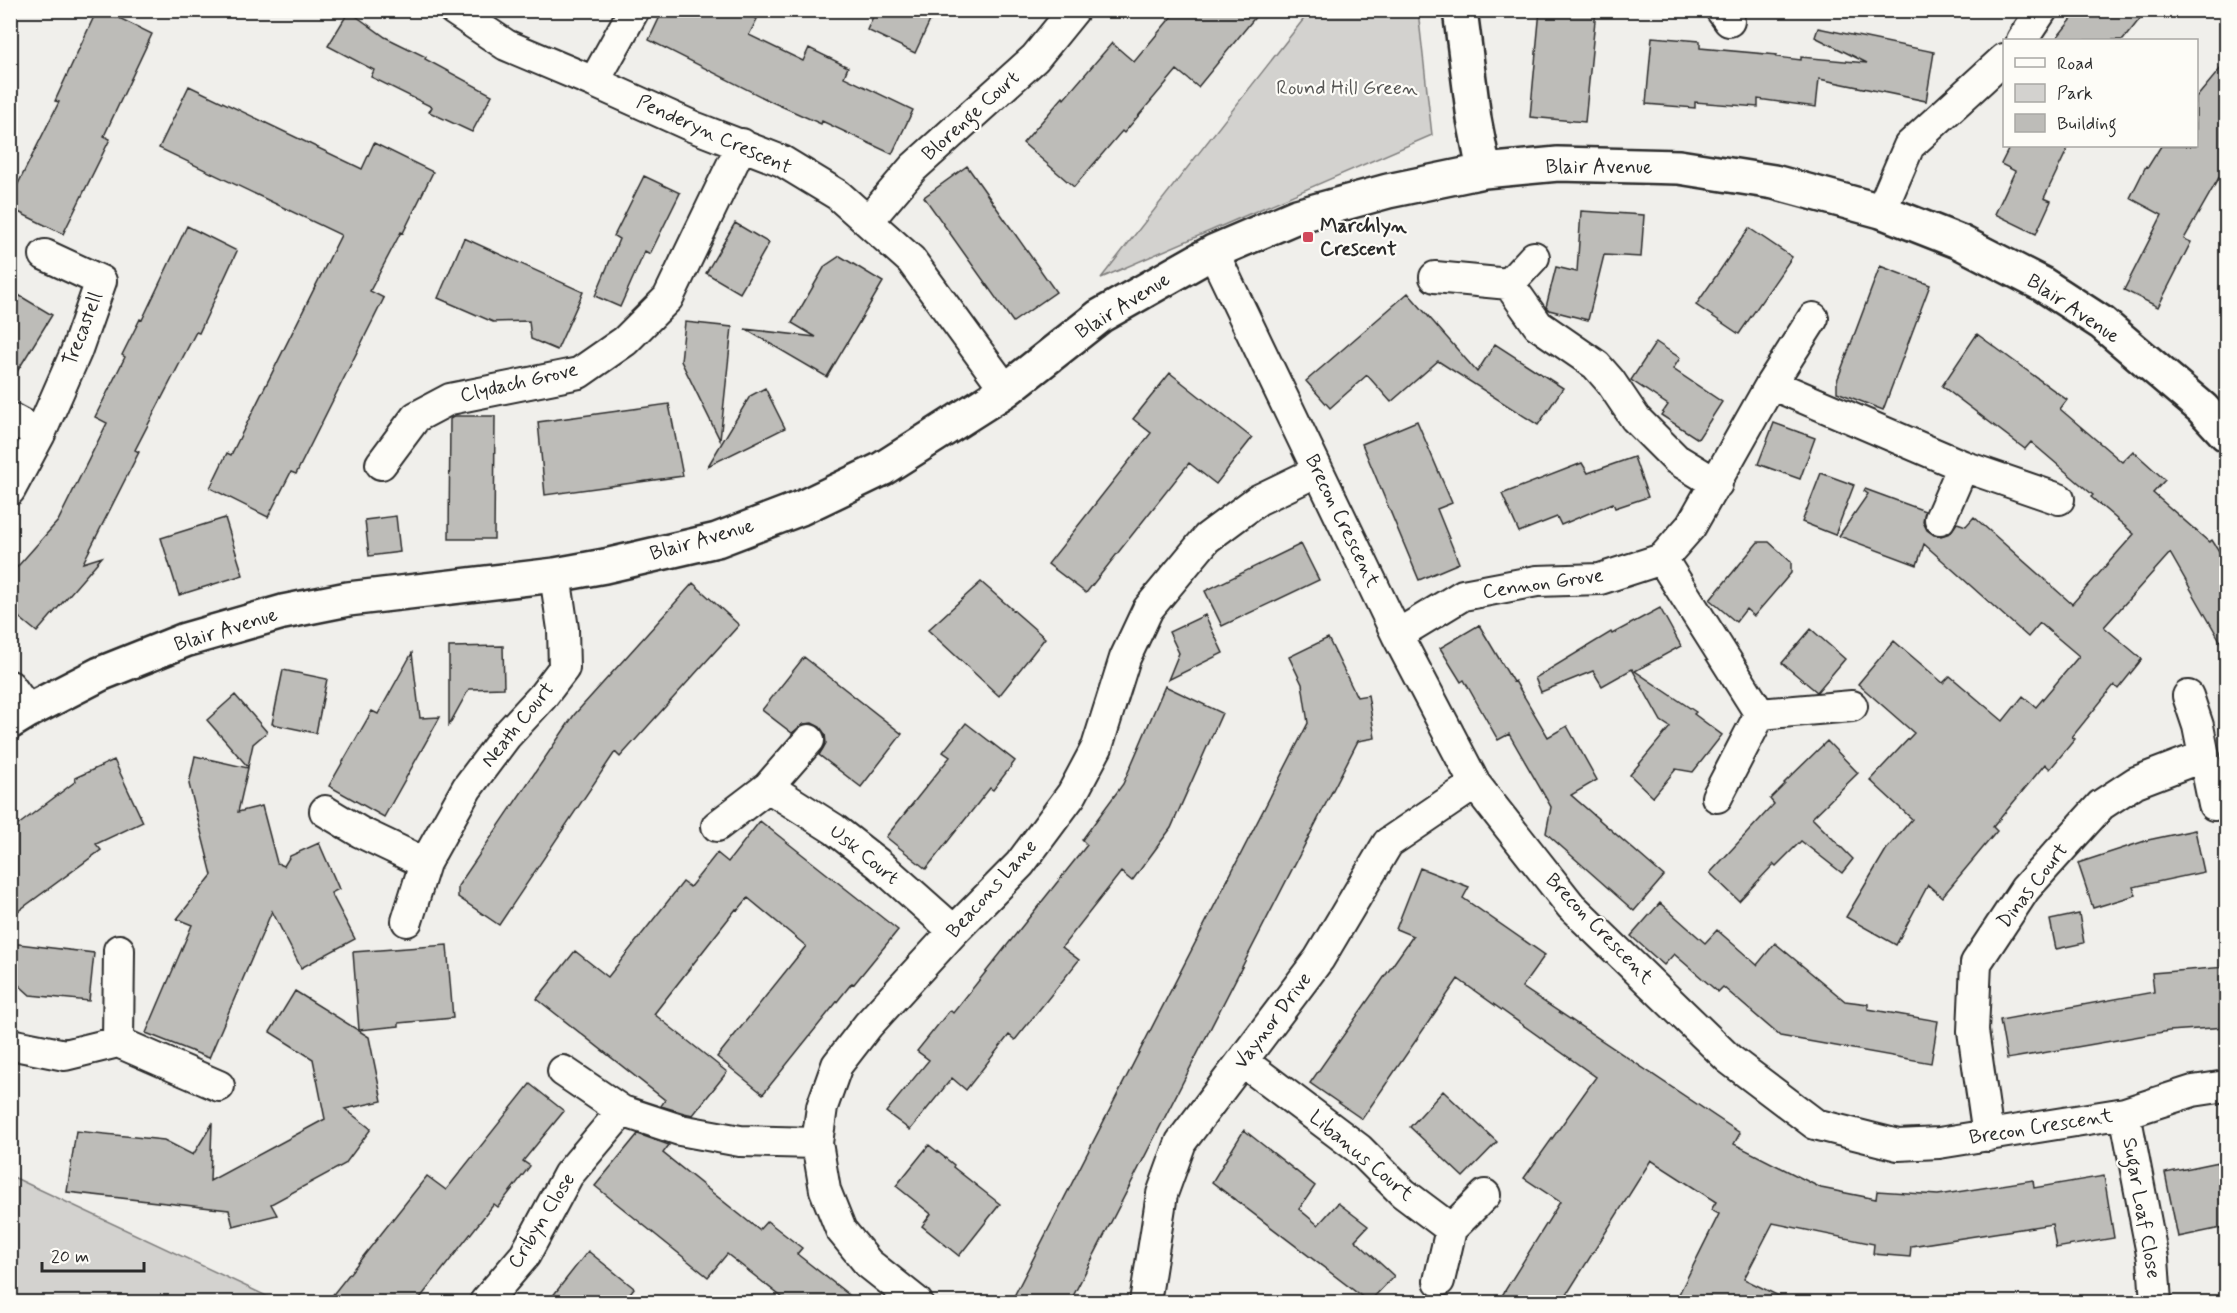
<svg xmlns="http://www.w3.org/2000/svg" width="2237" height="1313" viewBox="0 0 2237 1313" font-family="Mynerve,sans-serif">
  <rect width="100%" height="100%" fill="#f0efeb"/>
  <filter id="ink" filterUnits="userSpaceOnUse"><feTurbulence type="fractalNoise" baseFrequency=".0167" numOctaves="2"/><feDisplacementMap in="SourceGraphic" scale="12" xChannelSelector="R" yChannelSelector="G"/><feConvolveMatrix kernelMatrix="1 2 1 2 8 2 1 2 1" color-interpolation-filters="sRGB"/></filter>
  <g filter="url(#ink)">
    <!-- green -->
    <path fill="#d3d2cf" stroke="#7f7e7d" stroke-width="1.5" d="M 1310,11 L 1418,11 L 1432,135 L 1101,278 Z
      M 11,1176 L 273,1299 L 271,1302 L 11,1302 Z"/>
    <!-- building -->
    <path fill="#bdbcb8" stroke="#2b2b2b" stroke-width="1.5" d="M 97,10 L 103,10 L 152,34 L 104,136 L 110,139 L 63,234 L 10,208 L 10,200 L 59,102 L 55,101 Z
      M 663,10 L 739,10 L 757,19 L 749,35 L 803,61 L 809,48 L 848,67 L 844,77 L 913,110 L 892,154 L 822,121 L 821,124 L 772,102 L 649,40 Z
      M 876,10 L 935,10 L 915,53 L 867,30 Z
      M 1177,10 L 1261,10 L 1198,87 L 1177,70 L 1124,133 L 1122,131 L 1074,187 L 1023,143 L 1063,97 L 1064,99 L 1112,43 L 1134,62 Z
      M 1540,10 L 1596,10 L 1585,122 L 1530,117 Z
      M 2079,10 L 2147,10 L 2123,40 L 2055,40 Z
      M 349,11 L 385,37 L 426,57 L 425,59 L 492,95 L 472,132 L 429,112 L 432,107 L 371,77 L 374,70 L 328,46 Z
      M 1818,28 L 1934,52 L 1926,101 L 1819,79 L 1816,107 L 1758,99 L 1758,107 L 1695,102 L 1695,108 L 1646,104 L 1652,37 L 1700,41 L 1700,48 L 1777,55 L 1776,57 L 1801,60 L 1801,57 L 1867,63 L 1815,37 Z
      M 2226,62 L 2226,165 L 2184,239 L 2191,242 L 2158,307 L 2124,290 L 2162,215 L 2130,198 L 2146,166 L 2148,167 L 2161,146 L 2196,146 L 2196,98 Z
      M 189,86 L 362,169 L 374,143 L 433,172 L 403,233 L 401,232 L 370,291 L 384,298 L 296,474 L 291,472 L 268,517 L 210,488 L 227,453 L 231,455 L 341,235 L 159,148 Z
      M 2010,146 L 2069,146 L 2044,198 L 2051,201 L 2036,234 L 1995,214 L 2015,171 L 2001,164 Z
      M 967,166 L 1056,292 L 1013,322 L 924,197 Z
      M 644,176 L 680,193 L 650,254 L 645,251 L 620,307 L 595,296 L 619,239 L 614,236 Z
      M 1581,211 L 1644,215 L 1641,257 L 1604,255 L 1588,320 L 1549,310 L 1546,307 L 1556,267 L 1577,272 Z
      M 735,223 L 769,243 L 740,293 L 706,273 Z
      M 187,226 L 237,251 L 199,333 L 196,332 L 135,450 L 139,452 L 83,563 L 102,557 L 37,632 L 10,610 L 10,575 L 58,521 L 107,423 L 95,417 L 125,357 L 122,355 L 140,319 L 142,320 Z
      M 1749,228 L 1792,257 L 1739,334 L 1696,305 Z
      M 464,238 L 583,292 L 557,350 L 531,339 L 529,321 L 493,322 L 438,298 Z
      M 840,256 L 883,282 L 827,377 L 745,329 L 816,337 L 792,323 L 825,266 Z
      M 1880,266 L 1930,285 L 1883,410 L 1837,392 L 1837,381 Z
      M 10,290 L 52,315 L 10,383 Z
      M 1408,293 L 1477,372 L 1495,344 L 1563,388 L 1538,425 L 1438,361 L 1391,402 L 1367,375 L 1330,408 L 1306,381 Z
      M 685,322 L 732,327 L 720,440 L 681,361 Z
      M 1977,334 L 2067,400 L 2060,409 L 2122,462 L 2133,451 L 2165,480 L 2153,493 L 2209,542 L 2212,540 L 2226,562 L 2226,651 L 2170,553 L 2104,627 L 2142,659 L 2118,689 L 2114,685 L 2072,737 L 2075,739 L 2050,769 L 2045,764 L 1993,827 L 1997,831 L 1942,897 L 1928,885 L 1896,945 L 1846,917 L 1886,850 L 1912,819 L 1870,780 L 1914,733 L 1858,684 L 1894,641 L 1943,683 L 1950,676 L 2003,721 L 2023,696 L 2036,707 L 2079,656 L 2040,623 L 2028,637 L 1924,544 L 1917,565 L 1839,536 L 1868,494 L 1864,491 L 1865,489 L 1925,511 L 1923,522 L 1927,530 L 1934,535 L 1941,536 L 1950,533 L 1957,523 L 1966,526 L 1974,517 L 2072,604 L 2134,534 L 2091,497 L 2093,495 L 2031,442 L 2025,449 L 1942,386 Z
      M 1656,342 L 1680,358 L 1673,369 L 1722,402 L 1698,439 L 1661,415 L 1668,405 L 1631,380 Z
      M 1170,373 L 1252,438 L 1216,484 L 1189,463 L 1086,593 L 1048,564 L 1151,433 L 1133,419 Z
      M 765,388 L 785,428 L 708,466 L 750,396 Z
      M 669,404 L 683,476 L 545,495 L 538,422 Z
      M 455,416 L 495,416 L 494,539 L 449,539 L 450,419 Z
      M 1417,421 L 1452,503 L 1437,509 L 1459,563 L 1419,580 L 1362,444 Z
      M 1774,423 L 1815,438 L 1800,479 L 1758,464 Z
      M 1634,457 L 1648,497 L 1615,508 L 1613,503 L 1561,525 L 1557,517 L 1519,532 L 1502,494 L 1582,463 L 1588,473 Z
      M 1821,473 L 1854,485 L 1835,535 L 1802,522 Z
      M 396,516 L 400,552 L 369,556 L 365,520 Z
      M 225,518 L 243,575 L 179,595 L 161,538 Z
      M 1758,542 L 1769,542 L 1791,562 L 1791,573 L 1754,616 L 1746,609 L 1736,622 L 1710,600 Z
      M 1301,544 L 1319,580 L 1222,626 L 1205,591 Z
      M 981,582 L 1045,638 L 999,696 L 928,630 Z
      M 693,583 L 739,625 L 620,757 L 615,752 L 499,925 L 458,897 L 458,886 L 574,715 Z
      M 1660,608 L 1681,646 L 1635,671 L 1696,712 L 1694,714 L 1722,735 L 1693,772 L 1676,769 L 1653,797 L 1630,775 L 1670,727 L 1661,721 L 1632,669 L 1602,686 L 1593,671 L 1541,692 L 1535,678 L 1611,632 L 1612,634 Z
      M 1205,615 L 1223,653 L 1168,680 L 1179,653 L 1169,632 Z
      M 1479,625 L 1513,682 L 1515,681 L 1548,737 L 1567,726 L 1597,780 L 1571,795 L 1664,876 L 1634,911 L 1546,833 L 1551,807 L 1509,734 L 1498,740 L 1464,680 L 1461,682 L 1440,648 Z
      M 1811,629 L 1845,659 L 1817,692 L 1782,663 Z
      M 1328,638 L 1357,697 L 1368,695 L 1375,738 L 1358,741 L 1070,1302 L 1011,1302 L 1308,723 L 1302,684 L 1289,657 Z
      M 503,646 L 504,688 L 469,689 L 449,725 L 449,647 Z
      M 412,653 L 420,718 L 440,717 L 384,817 L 329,786 L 372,711 L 378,714 Z
      M 804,657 L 902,734 L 861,787 L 819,755 L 826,743 L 825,734 L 820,727 L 812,723 L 804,724 L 792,733 L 762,710 Z
      M 283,670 L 327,679 L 316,733 L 272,724 Z
      M 1165,686 L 1222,713 L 1171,828 L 1132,881 L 1121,872 L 1062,947 L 1079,960 L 1015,1040 L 1009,1035 L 966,1090 L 952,1078 L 910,1130 L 886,1112 L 929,1060 L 917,1051 L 950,1010 L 953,1013 L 1087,845 L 1082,840 L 1123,784 Z
      M 235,695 L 267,732 L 253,744 L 248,767 L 207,720 Z
      M 966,723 L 1015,761 L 993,790 L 990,788 L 926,869 L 886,837 L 950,757 L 943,752 Z
      M 1827,741 L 1858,773 L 1812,818 L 1853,859 L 1842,873 L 1801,841 L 1776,866 L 1774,864 L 1739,901 L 1710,873 L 1774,804 L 1770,799 L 1785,784 L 1784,783 Z
      M 195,756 L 248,768 L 238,812 L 262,806 L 277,863 L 284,866 L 290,856 L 319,843 L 339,889 L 331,893 L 355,939 L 301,968 L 272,911 L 209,1058 L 146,1033 L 192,925 L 177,919 L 212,875 L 189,784 Z
      M 114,760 L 143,822 L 96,844 L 101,850 L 10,917 L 10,831 L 76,781 L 75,778 Z
      M 760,821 L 898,930 L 854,984 L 852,983 L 763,1094 L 717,1057 L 806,946 L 748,898 L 738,910 L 736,909 L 654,1014 L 727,1072 L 693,1115 L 684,1113 L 661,1106 L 665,1100 L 537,999 L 575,951 L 608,977 L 683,882 L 690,887 L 717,853 L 728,862 Z
      M 2195,830 L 2204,872 L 2133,887 L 2136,895 L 2093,908 L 2078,863 L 2148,840 Z
      M 1420,868 L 1469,887 L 1463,898 L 1545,955 L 1522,987 L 1740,1133 L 1734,1144 L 1821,1188 L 1876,1199 L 1877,1191 L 1938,1195 L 2033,1180 L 2034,1188 L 2104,1176 L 2114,1238 L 2056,1248 L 2052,1224 L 1911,1246 L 1910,1257 L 1873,1254 L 1874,1244 L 1773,1223 L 1744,1279 L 1791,1302 L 1675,1302 L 1719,1214 L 1711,1210 L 1716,1202 L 1651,1160 L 1562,1302 L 1498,1302 L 1560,1202 L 1524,1178 L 1596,1077 L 1458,979 L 1362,1119 L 1310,1083 L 1413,936 L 1396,929 Z
      M 1660,903 L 1705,943 L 1717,930 L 1757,965 L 1775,943 L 1845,1001 L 1868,1004 L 1868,1009 L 1938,1021 L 1931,1063 L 1780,1036 L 1723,987 L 1718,992 L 1674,954 L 1664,965 L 1631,936 Z
      M 2079,914 L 2084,943 L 2056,949 L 2050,920 Z
      M 10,943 L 94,953 L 89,1001 L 30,995 L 10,977 Z
      M 447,945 L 453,1018 L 399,1023 L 399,1026 L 359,1030 L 353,952 Z
      M 2226,967 L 2226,1027 L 2169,1031 L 2007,1059 L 2000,1020 L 2154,992 L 2152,973 Z
      M 295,991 L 369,1037 L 382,1101 L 345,1109 L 371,1129 L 345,1164 L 271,1204 L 277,1215 L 233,1226 L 229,1210 L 67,1192 L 76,1131 L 164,1140 L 193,1155 L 212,1124 L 210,1181 L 325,1119 L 313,1059 L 270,1032 Z
      M 530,1084 L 564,1111 L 523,1161 L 530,1166 L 498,1207 L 494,1204 L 417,1302 L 327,1302 L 427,1176 L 446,1190 Z
      M 1443,1091 L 1497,1142 L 1463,1177 L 1410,1127 Z
      M 1244,1130 L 1315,1186 L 1299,1209 L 1318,1225 L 1338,1203 L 1368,1226 L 1355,1240 L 1394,1276 L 1369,1302 L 1212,1182 Z
      M 638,1134 L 669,1145 L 663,1153 L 759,1230 L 767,1221 L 802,1248 L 797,1254 L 858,1302 L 788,1302 L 727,1254 L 708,1277 L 595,1186 Z
      M 929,1145 L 954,1165 L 953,1167 L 1000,1204 L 959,1256 L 922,1226 L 931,1214 L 896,1186 Z
      M 2224,1161 L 2226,1176 L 2226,1227 L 2178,1237 L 2165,1173 Z
      M 588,1251 L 634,1288 L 623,1302 L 548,1302 Z"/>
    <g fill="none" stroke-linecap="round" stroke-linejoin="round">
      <!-- minor casing -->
      <g stroke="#2b2b2b" stroke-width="34">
        <path id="minor" d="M 454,10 L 506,45 L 594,82 L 694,127 L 782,161 L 838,195 L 911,260 L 1006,390
          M 1721,10 L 1729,21
          M 2022,40 L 2042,10
          M 594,82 L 634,10
          M 1881,211 L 1909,146 L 2004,59
          M 868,221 L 913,168 L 1035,58 L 1074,10
          M 1213,252 L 1397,635 L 1475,784 L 1571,906 L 1729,1059 L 1815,1124 L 1898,1145 L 1939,1143 L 2125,1113 L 2193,1091 L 2226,1086
          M 1435,277 L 1509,284 L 1538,325 L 1596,365 L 1610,381 L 1635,418 L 1676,459 L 1717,484
          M 1509,284 L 1534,257
          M 1771,384 L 1963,466 L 2059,499
          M 10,418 L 40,434 L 10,490
          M 40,434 L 76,352 L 101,281 L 45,255
          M 381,464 L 416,417 L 450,399 L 579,373 L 625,341 L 668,298 L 742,144
          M 1940,519 L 1963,466
          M 1662,559 L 1760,714 L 1852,706
          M 1397,635 L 1463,595 L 1537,581 L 1600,579 L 1662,559 L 1691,526 L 1771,384 L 1813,318
          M 10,686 L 28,711
          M 2188,696 L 2198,726 L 2204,756
          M 809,740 L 768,787 L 834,829 L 880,865 L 954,931
          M 1717,797 L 1760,714
          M 325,811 L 360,832 L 425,863
          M 717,826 L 768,787
          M 407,921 L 425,863 L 467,788 L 506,736 L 542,697 L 564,668 L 563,629 L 555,575
          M 118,1042 L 119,950
          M 10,1044 L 65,1055 L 118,1042 L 219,1086
          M 1242,1061 L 1359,1149 L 1403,1193 L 1451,1229 L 1485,1195
          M 563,1071 L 622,1111 L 680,1130 L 740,1141 L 817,1143
          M 2125,1113 L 2153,1259 L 2156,1302
          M 1988,1136 L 1973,1031 L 1976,963 L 2025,889 L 2101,805 L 2136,782 L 2204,756 L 2214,805
          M 1439,1281 L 1451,1229
          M 485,1302 L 525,1255 L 568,1175 L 622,1111
          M 917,1302 L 868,1263 L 841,1230 L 825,1190 L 817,1143 L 822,1107 L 837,1065 L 868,1025 L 954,931 L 1020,864 L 1072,794 L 1097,747 L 1125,658 L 1148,609 L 1207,538 L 1258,500 L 1318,471
          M 1145,1302 L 1162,1194 L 1181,1142 L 1319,959 L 1388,843 L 1475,784"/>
      </g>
      <!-- tertiary casing -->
      <g stroke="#2b2b2b" stroke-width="38">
        <path id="tertiary" d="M 1460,10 L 1474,119 L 1484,171
          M 10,722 L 28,711 L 100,674 L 185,640 L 283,612 L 348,599 L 555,575 L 605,566 L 717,540 L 801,508 L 882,469 L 1006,390 L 1100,316 L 1213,252 L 1297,216 L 1388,191 L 1484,171 L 1558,164 L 1679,167 L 1774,182 L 1881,211 L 1960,242 L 2042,284 L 2102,323 L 2202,408 L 2226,434"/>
      </g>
      <!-- minor -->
      <use href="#minor" stroke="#fdfcf7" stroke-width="30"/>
      <!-- tertiary -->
      <use href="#tertiary" stroke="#fdfcf7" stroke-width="33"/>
    </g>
  </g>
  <!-- markers -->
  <rect fill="#d1495b" stroke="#fdfcf7" stroke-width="2" x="1302" y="231" width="12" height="12" rx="3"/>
  <g text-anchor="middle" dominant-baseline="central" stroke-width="4.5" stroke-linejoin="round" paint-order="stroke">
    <!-- park labels -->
    <g font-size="20" fill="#555554" stroke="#fdfcf7">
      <text x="1347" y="88">Round Hill Green</text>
    </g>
    <!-- street labels -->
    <g font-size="20" fill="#2b2b2b" stroke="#fdfcf7">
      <text transform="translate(971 116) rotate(-42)">Blorenge Court</text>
      <text transform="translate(714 135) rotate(24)">Penderyn Crescent</text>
      <text x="1599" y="167">Blair Avenue</text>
      <text transform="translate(1123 306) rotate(-32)">Blair Avenue</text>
      <text transform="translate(2073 309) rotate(34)">Blair Avenue</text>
      <text transform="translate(83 329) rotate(-69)">Trecastell</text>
      <text transform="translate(519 383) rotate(-13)">Clydach Grove</text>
      <text transform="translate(1342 521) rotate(64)">Brecon Crescent</text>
      <text transform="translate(702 540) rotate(-16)">Blair Avenue</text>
      <text transform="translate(1543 584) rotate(-8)">Cennon Grove</text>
      <text transform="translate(226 630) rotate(-17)">Blair Avenue</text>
      <text transform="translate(518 725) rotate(-51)">Neath Court</text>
      <text transform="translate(864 855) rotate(39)">Usk Court</text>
      <text transform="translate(2033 886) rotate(-52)">Dinas Court</text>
      <text transform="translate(992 889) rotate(-48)">Beacons Lane</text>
      <text transform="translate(1599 929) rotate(46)">Brecon Crescent</text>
      <text transform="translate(1273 1021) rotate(-53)">Vaynor Drive</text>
      <text transform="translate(2041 1127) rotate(-9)">Brecon Crescent</text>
      <text transform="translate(1361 1156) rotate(40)">Libanus Court</text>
      <text transform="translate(2141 1208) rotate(80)">Sugar Loaf Close</text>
      <text transform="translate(542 1221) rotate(-58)">Cribyn Close</text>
    </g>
    <!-- poi labels -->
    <g font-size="20" font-weight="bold" fill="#2b2b2b" stroke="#fdfcf7" text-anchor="start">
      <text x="1320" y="226">Marchlyn<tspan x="1320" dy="23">Crescent</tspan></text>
    </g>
  </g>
  <!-- margin -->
  <rect width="2237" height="1313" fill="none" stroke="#fdfcf7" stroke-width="36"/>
  <rect x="18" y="18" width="2201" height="1277" fill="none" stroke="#2b2b2b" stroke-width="2" filter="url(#ink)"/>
  <!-- legend -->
  <rect x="2003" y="39" width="195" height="108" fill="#fdfcf7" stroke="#a9a8a5" stroke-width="1.5"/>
  <rect x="2015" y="58" width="30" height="9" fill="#fdfcf7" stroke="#a9a8a5" stroke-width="1.5"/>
  <text x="2057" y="69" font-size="18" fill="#2b2b2b">Road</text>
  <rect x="2015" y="84" width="30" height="18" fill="#d3d2cf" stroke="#a9a8a5" stroke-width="1.5"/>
  <text x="2057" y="99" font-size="18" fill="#2b2b2b">Park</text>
  <rect x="2015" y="114" width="30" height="18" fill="#bdbcb8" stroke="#a9a8a5" stroke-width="1.5"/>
  <text x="2057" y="129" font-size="18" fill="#2b2b2b">Building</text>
  <!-- scale -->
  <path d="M42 1262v9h102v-9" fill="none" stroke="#2b2b2b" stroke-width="3"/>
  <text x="51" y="1262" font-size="18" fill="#2b2b2b" stroke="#fdfcf7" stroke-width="4.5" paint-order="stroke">20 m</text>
</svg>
